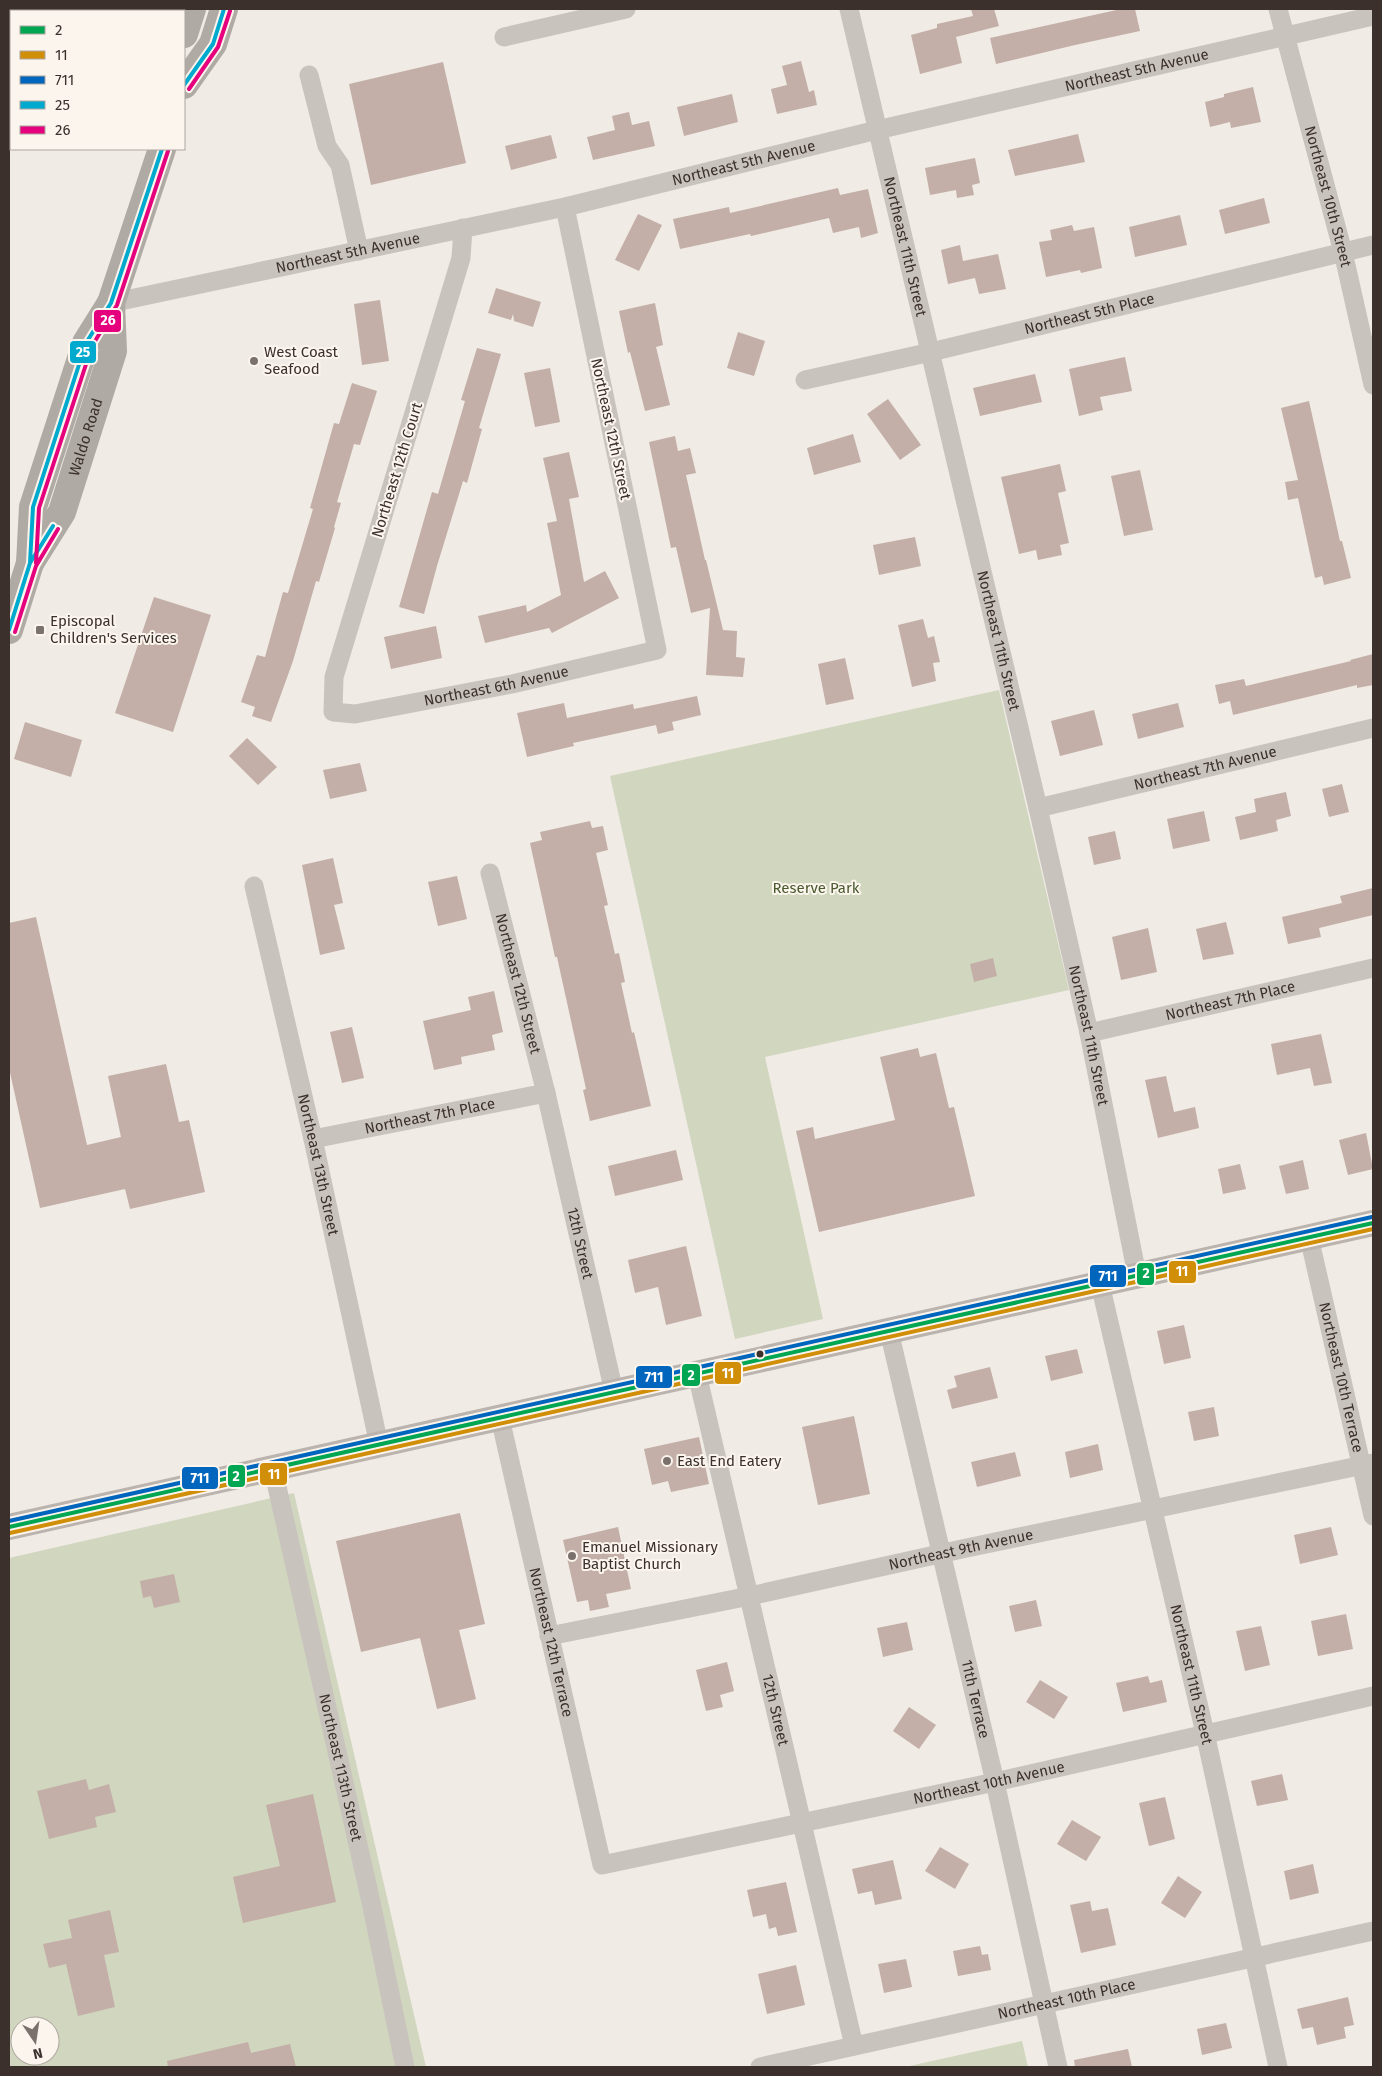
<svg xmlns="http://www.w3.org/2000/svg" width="1382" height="2076" viewBox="0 0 1382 2076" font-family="'Fira Sans',sans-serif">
  <rect width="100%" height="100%" fill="#f0ebe5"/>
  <!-- green -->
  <path fill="#d1d6bf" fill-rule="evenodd" d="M 999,690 L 1069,990 L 765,1057 L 823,1319 L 735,1339 L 610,776 Z
    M 294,1493 L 426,2067 L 9,2067 L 9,1558 ZM 20,2026 L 50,2026 L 50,2056 L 20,2056 Z
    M 1022,2041 L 1028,2067 L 905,2067 Z"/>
  <!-- building -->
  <path fill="#c3afa7" d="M 971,9 L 994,9 L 999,26 L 956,37 L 962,63 L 920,74 L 911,35 L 937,28 L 937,24 L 973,16 Z
    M 1121,9 L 1135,9 L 1140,31 L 1075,45 L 996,64 L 990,38 Z
    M 801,61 L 809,92 L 814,90 L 817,105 L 777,114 L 771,89 L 787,85 L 782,66 Z
    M 443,62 L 466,163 L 371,185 L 349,84 Z
    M 1253,87 L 1261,122 L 1231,128 L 1230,122 L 1210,127 L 1205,102 L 1224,97 L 1224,94 Z
    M 732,94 L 738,122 L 684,136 L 677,107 Z
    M 629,112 L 632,125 L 649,121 L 655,146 L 593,160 L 587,137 L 615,130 L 612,116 Z
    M 1078,134 L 1085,162 L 1015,176 L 1008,150 Z
    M 551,135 L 557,158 L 511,170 L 505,146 Z
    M 975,158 L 980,183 L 972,185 L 974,195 L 957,198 L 956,190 L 930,195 L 925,168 Z
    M 838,188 L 840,195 L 868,189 L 878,233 L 861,238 L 859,227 L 833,233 L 829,218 L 751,236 L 750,234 L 680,249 L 673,219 L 729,207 L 730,213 Z
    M 1264,198 L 1270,223 L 1225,234 L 1219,210 Z
    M 638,214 L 662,225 L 639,271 L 615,260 Z
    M 1180,215 L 1187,245 L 1135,257 L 1129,227 Z
    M 1072,225 L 1074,231 L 1094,227 L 1102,268 L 1081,273 L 1080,270 L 1046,277 L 1039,242 L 1052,240 L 1050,230 Z
    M 960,245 L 963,261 L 998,254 L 1006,289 L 979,294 L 975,278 L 948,284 L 941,250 Z
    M 496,288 L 541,302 L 533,327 L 514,321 L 513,314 L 511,320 L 488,313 Z
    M 380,300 L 389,361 L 362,365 L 354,304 Z
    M 655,303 L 663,345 L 656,347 L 670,405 L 645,411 L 630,352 L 628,353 L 619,311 Z
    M 738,332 L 765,341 L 754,376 L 727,368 Z
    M 477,348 L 501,354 L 479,428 L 482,429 L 467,483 L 463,481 L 437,566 L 424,614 L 399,607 L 432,492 L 438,494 L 465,401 L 461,400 Z
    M 1125,357 L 1132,391 L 1100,397 L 1103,410 L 1079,416 L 1069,369 Z
    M 550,368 L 560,422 L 535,427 L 524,373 Z
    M 1035,374 L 1042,402 L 980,416 L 973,388 Z
    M 352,383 L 377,391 L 360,445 L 354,444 L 337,502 L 341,503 L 334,527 L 335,528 L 319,582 L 316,581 L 293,661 L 271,722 L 252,716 L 255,707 L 241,702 L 257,655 L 265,657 L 283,592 L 288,593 L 313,509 L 310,508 L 334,423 L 339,424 Z
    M 888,399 L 921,445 L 900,460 L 867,414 Z
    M 1309,401 L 1340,541 L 1342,541 L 1351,578 L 1324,585 L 1322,576 L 1315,578 L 1298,498 L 1288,500 L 1285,482 L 1298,480 L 1281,408 Z
    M 853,434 L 861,462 L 814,475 L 807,448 Z
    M 675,436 L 678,451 L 690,448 L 696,473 L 686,475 L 705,560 L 706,560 L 723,630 L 737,631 L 736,657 L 745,658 L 743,677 L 706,675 L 710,608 L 691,613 L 676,547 L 671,548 L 649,442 Z
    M 569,452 L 579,497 L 569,499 L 584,582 L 605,571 L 619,598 L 552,633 L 549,628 L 485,643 L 478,616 L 526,605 L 527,612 L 561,595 L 547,523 L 557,521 L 543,458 Z
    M 1060,464 L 1066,491 L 1058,493 L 1069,543 L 1060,545 L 1062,555 L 1038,560 L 1036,550 L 1019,554 L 1001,477 Z
    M 1140,470 L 1153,530 L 1124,536 L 1111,476 Z
    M 915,537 L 921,566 L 879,575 L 873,545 Z
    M 154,597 L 211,615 L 173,732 L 115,713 Z
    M 923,619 L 928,638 L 934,636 L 940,662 L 933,663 L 936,681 L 912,687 L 898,625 Z
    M 436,626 L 442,658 L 391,669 L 384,637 Z
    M 1373,654 L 1373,685 L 1357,688 L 1357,685 L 1233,715 L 1230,701 L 1219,704 L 1215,685 L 1244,679 L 1246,686 L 1351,661 L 1350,660 Z
    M 845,658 L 854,699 L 826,705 L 818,664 Z
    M 697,696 L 701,715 L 672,722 L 674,730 L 658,734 L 656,725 L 573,743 L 574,746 L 527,757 L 517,713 L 564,703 L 567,718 L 633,704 L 634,709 Z
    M 1178,703 L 1184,727 L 1138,739 L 1132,714 Z
    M 1094,710 L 1103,745 L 1060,756 L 1051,721 Z
    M 25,722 L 82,740 L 71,777 L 14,759 Z
    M 247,738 L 277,767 L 258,785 L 229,756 Z
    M 360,763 L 367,791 L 330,799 L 323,770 Z
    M 1342,784 L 1349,812 L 1329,817 L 1322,789 Z
    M 1286,792 L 1291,816 L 1276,820 L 1278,831 L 1240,840 L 1235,817 L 1256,812 L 1254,799 Z
    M 1204,811 L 1210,841 L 1173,849 L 1167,819 Z
    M 590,821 L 592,828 L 603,826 L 608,850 L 596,853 L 608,905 L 604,906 L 615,954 L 619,953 L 625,982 L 621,983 L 632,1033 L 634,1032 L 651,1106 L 590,1121 L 583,1090 L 586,1089 L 557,957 L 555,957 L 530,843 L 542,840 L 540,832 Z
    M 1115,831 L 1121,859 L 1094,865 L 1088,837 Z
    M 333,858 L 343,903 L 334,905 L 345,949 L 320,955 L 302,865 Z
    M 457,876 L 467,919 L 438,926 L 428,882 Z
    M 1373,888 L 1373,915 L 1319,928 L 1321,937 L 1288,944 L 1282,917 L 1342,903 L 1340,896 Z
    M 36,917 L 87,1145 L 121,1137 L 108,1076 L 166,1064 L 179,1122 L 189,1120 L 205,1192 L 130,1209 L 125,1189 L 40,1208 L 9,1068 L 9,923 Z
    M 1226,922 L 1234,954 L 1203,960 L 1196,929 Z
    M 1148,928 L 1157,972 L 1121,980 L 1112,937 Z
    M 993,958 L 997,976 L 974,982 L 970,964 Z
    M 494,991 L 503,1032 L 492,1035 L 495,1050 L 461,1057 L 462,1064 L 434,1070 L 423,1021 L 471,1010 L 468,997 Z
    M 352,1027 L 364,1078 L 342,1083 L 330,1032 Z
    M 1321,1034 L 1332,1083 L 1314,1086 L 1310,1068 L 1277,1075 L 1271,1044 Z
    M 918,1048 L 920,1057 L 936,1053 L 949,1108 L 954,1107 L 975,1196 L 819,1232 L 796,1131 L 813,1127 L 815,1139 L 895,1120 L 880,1057 Z
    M 1166,1076 L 1174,1112 L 1195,1107 L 1199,1128 L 1158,1138 L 1145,1080 Z
    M 1366,1133 L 1373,1169 L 1348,1175 L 1339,1140 Z
    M 676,1150 L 683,1180 L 615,1196 L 608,1166 Z
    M 1303,1160 L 1309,1189 L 1286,1194 L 1279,1166 Z
    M 1240,1164 L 1246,1189 L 1223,1194 L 1218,1169 Z
    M 686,1246 L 702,1316 L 666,1325 L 658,1287 L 635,1293 L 628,1260 Z
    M 1184,1325 L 1191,1358 L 1164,1364 L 1157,1331 Z
    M 1077,1349 L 1083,1373 L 1051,1381 L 1045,1356 Z
    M 990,1367 L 998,1398 L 952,1409 L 947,1390 L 957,1387 L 954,1376 Z
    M 1214,1407 L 1219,1436 L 1194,1441 L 1188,1412 Z
    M 854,1416 L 870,1494 L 818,1505 L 802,1427 Z
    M 699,1437 L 709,1484 L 671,1492 L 668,1481 L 652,1485 L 644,1449 Z
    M 1098,1444 L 1103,1470 L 1070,1478 L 1065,1452 Z
    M 1015,1452 L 1021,1476 L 977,1487 L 971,1462 Z
    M 460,1513 L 485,1624 L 459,1630 L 476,1699 L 437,1709 L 420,1638 L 361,1652 L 336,1541 Z
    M 618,1527 L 631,1589 L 606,1594 L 609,1607 L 590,1611 L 588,1600 L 577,1602 L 563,1540 Z
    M 1331,1527 L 1338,1555 L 1300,1564 L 1294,1535 Z
    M 174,1574 L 180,1602 L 154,1608 L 151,1596 L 143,1598 L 140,1581 Z
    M 1036,1600 L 1042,1626 L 1015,1632 L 1009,1606 Z
    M 1346,1614 L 1353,1649 L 1318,1656 L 1311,1621 Z
    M 907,1622 L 913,1650 L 883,1657 L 877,1628 Z
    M 1261,1626 L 1270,1665 L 1245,1671 L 1236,1631 Z
    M 727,1662 L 734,1691 L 720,1695 L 723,1707 L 706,1711 L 696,1670 Z
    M 1148,1676 L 1150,1683 L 1162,1680 L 1167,1702 L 1123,1712 L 1116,1683 Z
    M 1040,1680 L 1068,1697 L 1054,1719 L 1026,1702 Z
    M 909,1707 L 936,1725 L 919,1749 L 893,1731 Z
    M 1282,1774 L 1288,1800 L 1257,1806 L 1251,1781 Z
    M 86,1779 L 89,1790 L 109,1784 L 116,1812 L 95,1817 L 97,1827 L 49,1839 L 37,1791 Z
    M 313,1794 L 336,1902 L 243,1923 L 233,1877 L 280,1866 L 266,1805 Z
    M 1165,1797 L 1175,1839 L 1149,1846 L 1139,1803 Z
    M 1072,1820 L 1101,1837 L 1086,1861 L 1057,1844 Z
    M 940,1847 L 969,1864 L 955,1889 L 925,1871 Z
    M 893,1860 L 902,1899 L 875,1905 L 872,1891 L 858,1894 L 852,1869 Z
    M 1313,1864 L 1319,1893 L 1290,1900 L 1284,1871 Z
    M 1178,1876 L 1202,1892 L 1185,1918 L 1161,1903 Z
    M 786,1882 L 797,1932 L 778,1936 L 776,1927 L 769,1929 L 766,1914 L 753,1917 L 747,1890 Z
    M 1090,1901 L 1092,1911 L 1108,1908 L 1116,1945 L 1081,1953 L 1070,1905 Z
    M 110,1910 L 119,1952 L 104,1955 L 115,2007 L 78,2016 L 66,1964 L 49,1968 L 43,1944 L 72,1938 L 68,1920 Z
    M 980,1946 L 982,1955 L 988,1954 L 991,1970 L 958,1976 L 953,1951 Z
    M 906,1959 L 912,1987 L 884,1993 L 878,1964 Z
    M 796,1965 L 805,2005 L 767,2014 L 758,1974 Z
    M 1348,1997 L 1354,2025 L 1344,2027 L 1346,2038 L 1317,2045 L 1313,2027 L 1302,2029 L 1297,2009 Z
    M 1226,2023 L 1232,2048 L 1202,2055 L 1197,2029 Z
    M 248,2042 L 251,2053 L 290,2044 L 296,2067 L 168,2067 L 167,2061 Z
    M 1128,2049 L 1132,2067 L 1075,2067 L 1074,2060 Z"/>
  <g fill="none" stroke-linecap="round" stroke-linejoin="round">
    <!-- street -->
    <g stroke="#c9c3be" stroke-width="19">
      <path id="s1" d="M 849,9 L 1038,808 L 1089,1033 L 1137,1275"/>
      <path id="s2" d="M 1278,9 L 1343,252 L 1373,385"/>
      <path d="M 504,37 L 626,9"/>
      <path d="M 309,75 L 327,146 L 340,165 L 359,251"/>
      <path id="s3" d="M 463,228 L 461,258 L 334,677 L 333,712 L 355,714 L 512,684 L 657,650 L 565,207"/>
      <path id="s4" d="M 111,303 L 565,207 L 877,130 L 1373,16"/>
      <path id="s5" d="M 805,380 L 931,352 L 1373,245"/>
      <path id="s6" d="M 1038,808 L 1373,728"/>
      <path id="s7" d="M 490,873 L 546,1093 L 614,1392"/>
      <path id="s8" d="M 254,886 L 313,1139 L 379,1445"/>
      <path id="s9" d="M 1089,1033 L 1373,968"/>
      <path id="s10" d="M 313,1139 L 546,1093"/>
      <path id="s11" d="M 1309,1237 L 1373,1516"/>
      <path id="s12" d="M 1100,1284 L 1205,1733 L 1278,2067"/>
      <path id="s13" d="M 889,1331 L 995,1782 L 1058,2067"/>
      <path id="s14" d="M 697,1374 L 854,2046"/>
      <path id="s15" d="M 500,1418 L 602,1865 L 995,1782 L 1373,1696"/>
      <path id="s16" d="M 273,1469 L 371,1902 L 405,2067"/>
      <path id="s17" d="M 549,1636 L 750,1596 L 962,1549 L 1373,1463"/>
      <path id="s18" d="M 760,2067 L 1373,1931"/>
    </g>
    <!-- secondary -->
    <path stroke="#bab3ae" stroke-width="26" d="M 9,1527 L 1373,1223"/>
    <!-- highway -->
    <g stroke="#afaaa4" stroke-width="28">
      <path d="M 184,34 L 192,9"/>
      <path d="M 184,85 L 213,44 L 224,9"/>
      <path d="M 30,563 L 33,507 L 86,343 L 111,303 L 162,149"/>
      <path id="s19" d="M 9,630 L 30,563 L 62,512 L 113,351 L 111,303"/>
    </g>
    <!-- bus-1 casing -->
    <g stroke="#fbf5ee" stroke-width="8">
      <path id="bus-1" d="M 9,1527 L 1373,1223"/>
    </g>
    <!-- bus-2 casing -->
    <g stroke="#fbf5ee" stroke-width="8">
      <path id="bus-2" d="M 10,1533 L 1373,1229"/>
    </g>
    <!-- bus-3 casing -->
    <g stroke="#fbf5ee" stroke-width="8">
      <path id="bus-3" d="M 9,1521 L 1372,1217"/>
    </g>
    <!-- bus-4 casing -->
    <g stroke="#fbf5ee" stroke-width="8">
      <path id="bus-4" d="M 184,85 L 213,44 L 224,9
        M 30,563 L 33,507 L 86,343 L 111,303 L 162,149
        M 9,630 L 30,563 L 53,526"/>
    </g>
    <!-- bus-5 casing -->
    <g stroke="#fbf5ee" stroke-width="8">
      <path id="bus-5" d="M 189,89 L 218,47 L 230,11
        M 36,563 L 39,508 L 92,346 L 117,305 L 168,151
        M 15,632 L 36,566 L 58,529"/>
    </g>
    <!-- bus-1 -->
    <use href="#bus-1" stroke="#00a651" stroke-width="4"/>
    <!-- bus-2 -->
    <use href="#bus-2" stroke="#d18e09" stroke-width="4"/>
    <!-- bus-3 -->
    <use href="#bus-3" stroke="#0065bd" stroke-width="4"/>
    <!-- bus-4 -->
    <use href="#bus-4" stroke="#00a9ce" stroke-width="4"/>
    <!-- bus-5 -->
    <use href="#bus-5" stroke="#e5007d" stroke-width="4"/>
  </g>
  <!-- markers -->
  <g fill="#7a716c" stroke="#fbf5ee" stroke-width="2">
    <circle cx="254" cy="361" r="5"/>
    <rect x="35" y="625" width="10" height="10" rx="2.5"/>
    <circle cx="667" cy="1461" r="5"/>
    <circle cx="572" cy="1556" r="5"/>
  </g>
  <circle fill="#3b302b" stroke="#fbf5ee" stroke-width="2" cx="760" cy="1354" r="4.5"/>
  <g text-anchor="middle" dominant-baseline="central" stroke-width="4" stroke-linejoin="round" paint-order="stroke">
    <!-- street labels -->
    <g font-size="15" fill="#3b302b" stroke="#fbf5ee">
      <text stroke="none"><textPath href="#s4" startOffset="1052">Northeast 5th Avenue</textPath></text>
      <text stroke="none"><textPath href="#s4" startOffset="648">Northeast 5th Avenue</textPath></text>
      <text stroke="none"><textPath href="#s2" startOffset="194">Northeast 10th Street</textPath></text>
      <text stroke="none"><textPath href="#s1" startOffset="244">Northeast 11th Street</textPath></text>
      <text stroke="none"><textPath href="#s4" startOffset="242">Northeast 5th Avenue</textPath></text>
      <text stroke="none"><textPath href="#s5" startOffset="292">Northeast 5th Place</textPath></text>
      <text transform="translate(611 429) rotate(78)">Northeast 12th Street</text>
      <text stroke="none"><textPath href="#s19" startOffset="209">Waldo Road</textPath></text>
      <text transform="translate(397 470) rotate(-73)">Northeast 12th Court</text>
      <text stroke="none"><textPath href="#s1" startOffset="649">Northeast 11th Street</textPath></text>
      <text stroke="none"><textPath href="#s3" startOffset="669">Northeast 6th Avenue</textPath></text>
      <text stroke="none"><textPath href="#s6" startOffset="172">Northeast 7th Avenue</textPath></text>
      <text stroke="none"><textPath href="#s7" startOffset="114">Northeast 12th Street</textPath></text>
      <text stroke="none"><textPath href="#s9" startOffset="145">Northeast 7th Place</textPath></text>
      <text stroke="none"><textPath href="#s1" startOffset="1054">Northeast 11th Street</textPath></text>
      <text stroke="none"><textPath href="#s10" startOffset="119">Northeast 7th Place</textPath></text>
      <text stroke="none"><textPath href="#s8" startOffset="286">Northeast 13th Street</textPath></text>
      <text stroke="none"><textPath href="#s7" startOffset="381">12th Street</textPath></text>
      <text stroke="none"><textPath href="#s11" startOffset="144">Northeast 10th Terrace</textPath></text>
      <text stroke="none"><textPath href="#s17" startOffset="421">Northeast 9th Avenue</textPath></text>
      <text stroke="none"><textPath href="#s15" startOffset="230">Northeast 12th Terrace</textPath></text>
      <text stroke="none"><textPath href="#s12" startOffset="401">Northeast 11th Street</textPath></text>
      <text stroke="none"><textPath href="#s13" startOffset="378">11th Terrace</textPath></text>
      <text stroke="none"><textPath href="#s14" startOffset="345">12th Street</textPath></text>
      <text stroke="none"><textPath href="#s16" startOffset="306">Northeast 113th Street</textPath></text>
      <text stroke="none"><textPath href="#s15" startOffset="854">Northeast 10th Avenue</textPath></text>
      <text stroke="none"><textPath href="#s18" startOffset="314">Northeast 10th Place</textPath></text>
    </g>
    <!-- poi labels -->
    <g font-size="15" fill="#3b302b" stroke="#fbf5ee" text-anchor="start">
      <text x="264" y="352">West Coast<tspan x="264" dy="17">Seafood</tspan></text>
      <text x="50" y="621">Episcopal<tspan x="50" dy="17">Children's Services</tspan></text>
      <text x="677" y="1461">East End Eatery</text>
      <text x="582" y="1547">Emanuel Missionary<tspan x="582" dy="17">Baptist Church</tspan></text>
    </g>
    <!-- park labels -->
    <g font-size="15" fill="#4a5a2e" stroke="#fbf5ee">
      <text x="816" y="888">Reserve Park</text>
    </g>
  </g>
  <g stroke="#fbf5ee" stroke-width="2">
    <rect x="93" y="309" width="29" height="24" rx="5" fill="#e5007d"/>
    <rect x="69" y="340" width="28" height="24" rx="5" fill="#00a9ce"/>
    <rect x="1168" y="1260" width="29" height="24" rx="5" fill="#d18e09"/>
    <rect x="1136" y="1262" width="19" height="24" rx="5" fill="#00a651"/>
    <rect x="1089" y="1264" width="38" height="24" rx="5" fill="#0065bd"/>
    <rect x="714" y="1361" width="28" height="24" rx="5" fill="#d18e09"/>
    <rect x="681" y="1363" width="20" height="24" rx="5" fill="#00a651"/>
    <rect x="635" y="1365" width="38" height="24" rx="5" fill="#0065bd"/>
    <rect x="259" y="1462" width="29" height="24" rx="5" fill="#d18e09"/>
    <rect x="227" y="1464" width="19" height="24" rx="5" fill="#00a651"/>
    <rect x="181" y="1466" width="38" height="24" rx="5" fill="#0065bd"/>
  </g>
  <g font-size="14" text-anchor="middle" font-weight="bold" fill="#fff">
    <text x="108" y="325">26</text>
    <text x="83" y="357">25</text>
    <text x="1182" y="1276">11</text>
    <text x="1146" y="1278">2</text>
    <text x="1108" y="1281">711</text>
    <text x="728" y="1378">11</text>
    <text x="691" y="1380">2</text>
    <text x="654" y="1382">711</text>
    <text x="274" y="1479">11</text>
    <text x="236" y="1481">2</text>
    <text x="200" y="1483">711</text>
  </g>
  <!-- border -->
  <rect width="1382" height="2076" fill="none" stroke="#3b302b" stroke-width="20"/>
  <!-- legend -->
  <rect x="10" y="10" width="175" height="140" fill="#fbf5ee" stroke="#aea6a0"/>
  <rect x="20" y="26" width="25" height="8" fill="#00a651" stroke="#aea6a0"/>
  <text x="55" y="35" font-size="15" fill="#3b302b">2</text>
  <rect x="20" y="51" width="25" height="8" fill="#d18e09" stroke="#aea6a0"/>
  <text x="55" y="60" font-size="15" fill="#3b302b">11</text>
  <rect x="20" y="76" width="25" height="8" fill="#0065bd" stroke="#aea6a0"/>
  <text x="55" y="85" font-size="15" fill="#3b302b">711</text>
  <rect x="20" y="101" width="25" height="8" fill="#00a9ce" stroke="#aea6a0"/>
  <text x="55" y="110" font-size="15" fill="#3b302b">25</text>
  <rect x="20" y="126" width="25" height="8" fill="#e5007d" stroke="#aea6a0"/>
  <text x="55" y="135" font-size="15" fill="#3b302b">26</text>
  <!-- north arrow -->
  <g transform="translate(35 2041) rotate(167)"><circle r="24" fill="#fbf5ee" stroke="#aea6a0"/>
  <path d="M0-4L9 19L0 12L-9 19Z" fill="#7a716c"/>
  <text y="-8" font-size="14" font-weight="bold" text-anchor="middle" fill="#3b302b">N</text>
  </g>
</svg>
